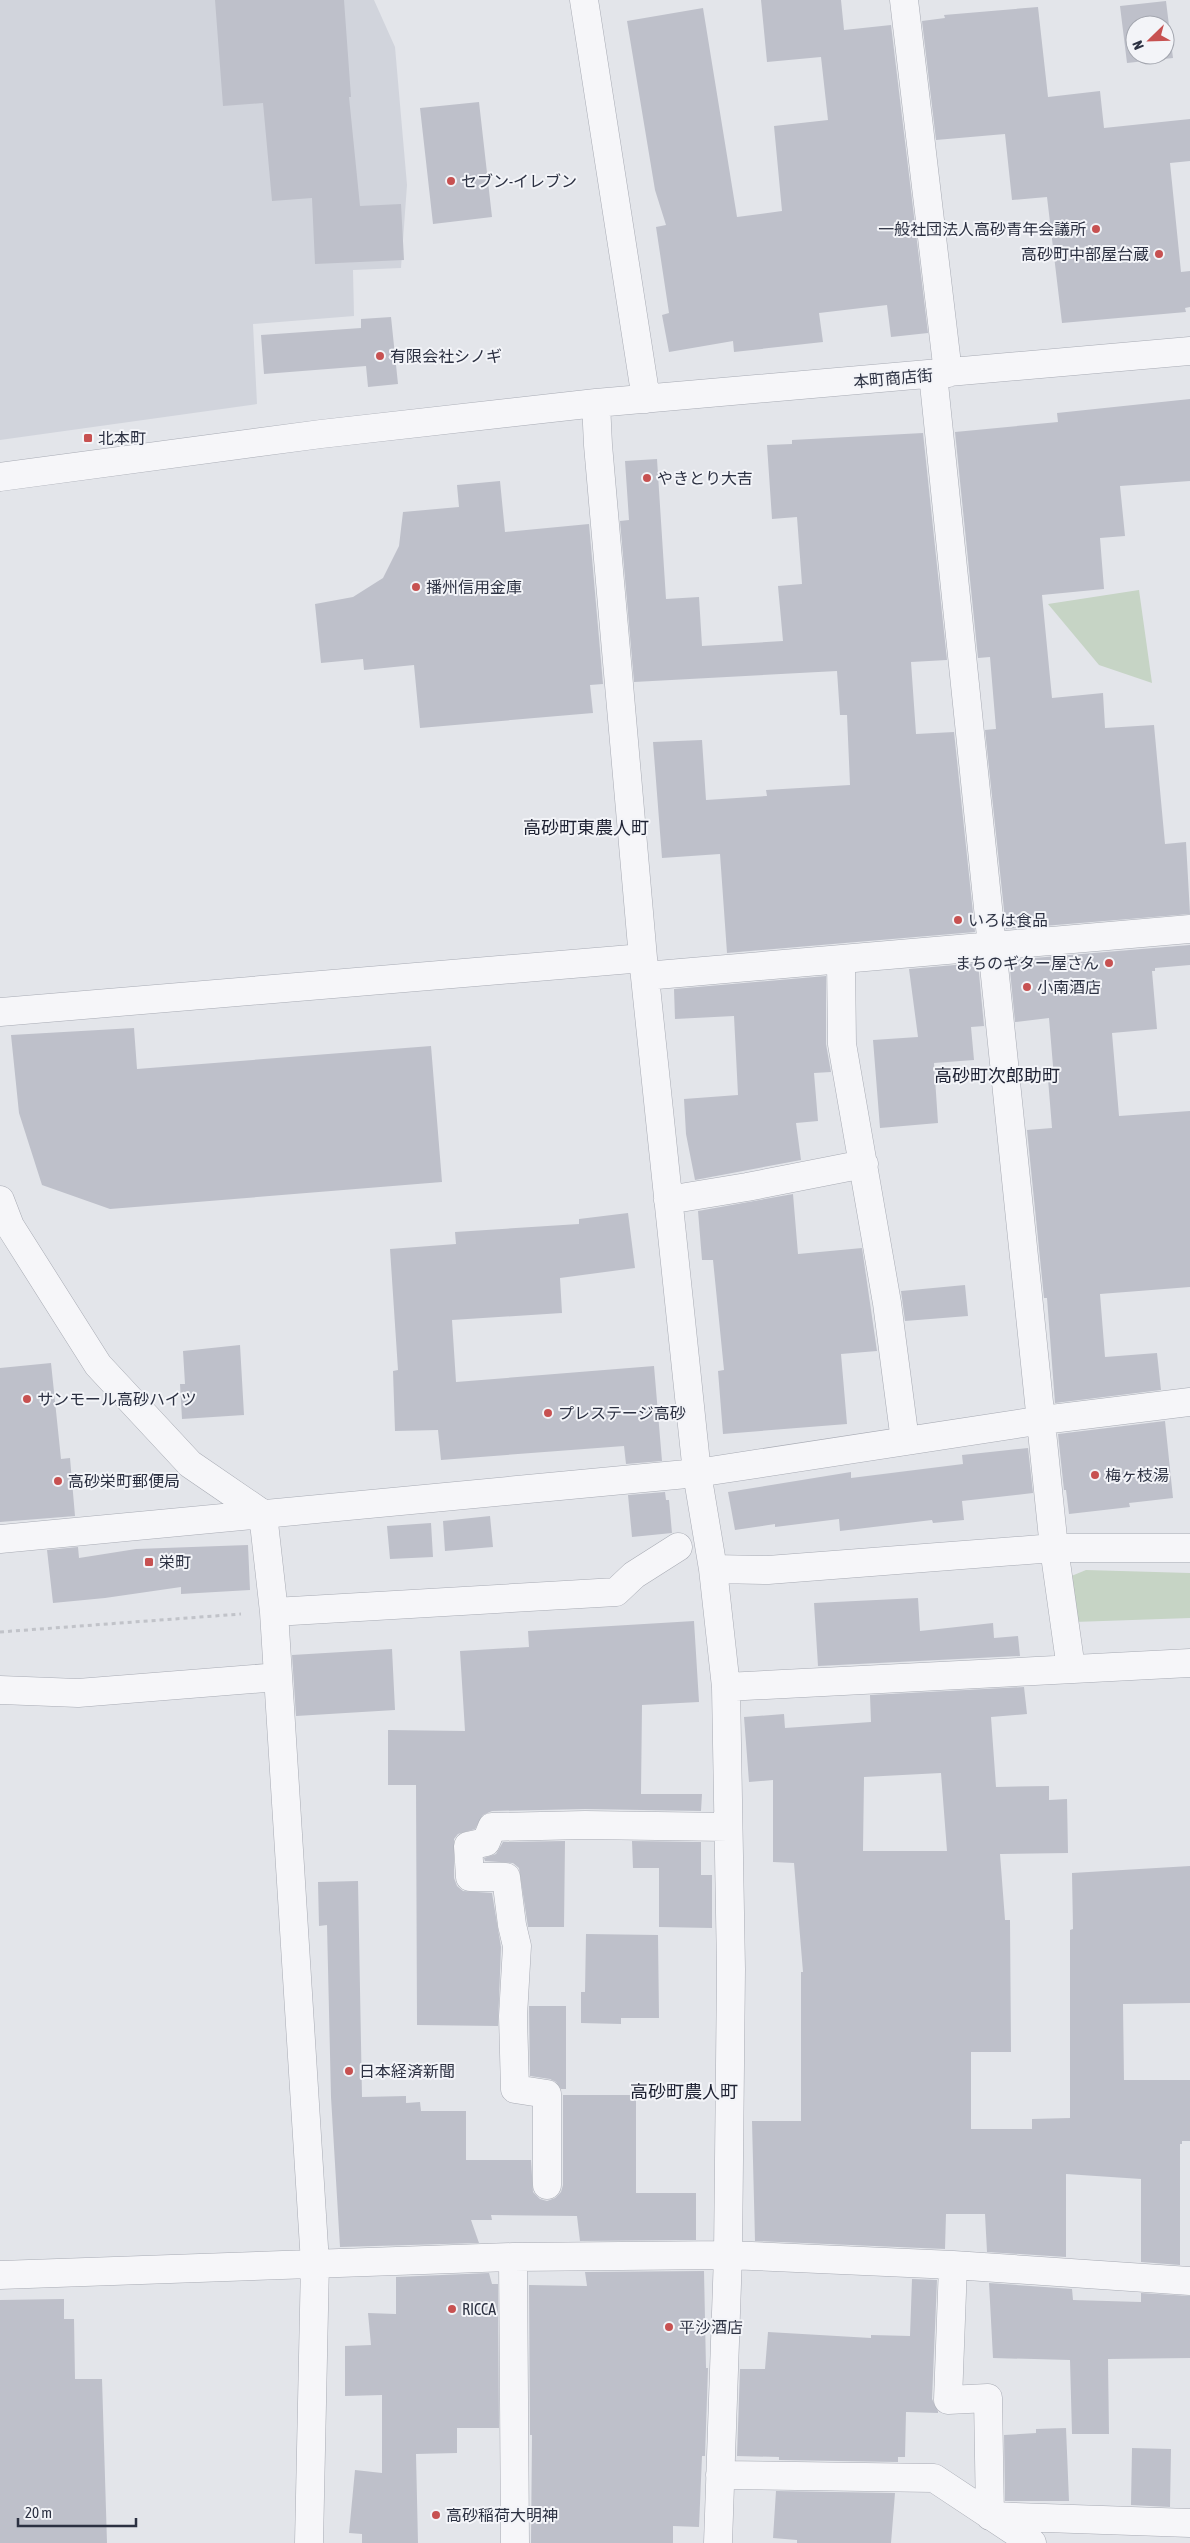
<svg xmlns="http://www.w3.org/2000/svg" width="1190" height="2543" viewBox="0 0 1190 2543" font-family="'Asap Condensed','Noto Sans JP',sans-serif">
  <rect width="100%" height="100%" fill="#e3e5ea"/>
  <!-- built -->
  <path fill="#d1d4dc" d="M 0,0 L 374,0 L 395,47 L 407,185 L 401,268 L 353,270 L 354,316 L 253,324 L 257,404 L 0,440 Z"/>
  <!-- green -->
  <path fill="#c6d4c5" d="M 1139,590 L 1152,683 L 1099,665 L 1048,604 Z
    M 1086,1570 L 1190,1573 L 1190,1618 L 1074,1622 L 1069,1577 Z"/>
  <!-- building -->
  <path fill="#bec0ca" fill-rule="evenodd" d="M 215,0 L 344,0 L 351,97 L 349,97 L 360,206 L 401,204 L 404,260 L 315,264 L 312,198 L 272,201 L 263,103 L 223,106 Z
    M 761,0 L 841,0 L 844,30 L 891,25 L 928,333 L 891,337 L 887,305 L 819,313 L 823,342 L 734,352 L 733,341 L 669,352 L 662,315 L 669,313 L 656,227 L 666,225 L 655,190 L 627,21 L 703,8 L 737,217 L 782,211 L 774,126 L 828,120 L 821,57 L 767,62 Z
    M 1166,1 L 1173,58 L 1127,63 L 1120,6 ZM 1135,25 L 1165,25 L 1165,55 L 1135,55 Z
    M 1038,7 L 1048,97 L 1100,91 L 1104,128 L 1190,119 L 1190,161 L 1170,163 L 1181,272 L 1190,271 L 1190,307 L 1185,308 L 1186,312 L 1062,323 L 1047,197 L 1012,200 L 1005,134 L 936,140 L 922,21 L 945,18 L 944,15 Z
    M 479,102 L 492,217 L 433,224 L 420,108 Z
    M 391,317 L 398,384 L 368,387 L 366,366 L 264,374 L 261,335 L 361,328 L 361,319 Z
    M 1190,399 L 1190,481 L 1120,486 L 1125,536 L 1100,538 L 1104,589 L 1042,595 L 1052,698 L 1103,693 L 1105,728 L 1154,725 L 1165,844 L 1186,842 L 1190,914 L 1006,929 L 985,730 L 996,729 L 990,657 L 978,658 L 955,432 L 1058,422 L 1057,413 Z
    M 923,433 L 947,660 L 911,662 L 916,734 L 954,732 L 975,932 L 727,953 L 720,854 L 662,858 L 653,742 L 702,740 L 706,800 L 767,796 L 766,790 L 850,785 L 847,715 L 840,715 L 837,671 L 634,682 L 620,521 L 629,520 L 625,461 L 657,459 L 666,599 L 699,597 L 702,646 L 783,641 L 778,586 L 802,584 L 797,517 L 772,519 L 767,445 L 792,444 L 792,440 Z
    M 500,481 L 505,532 L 589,524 L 603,684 L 590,685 L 593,713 L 420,728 L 414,665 L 364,670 L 363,659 L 321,663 L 315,604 L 353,597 L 383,578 L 399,546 L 403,512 L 459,507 L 457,485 Z
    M 1190,945 L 1190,965 L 1155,968 L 1155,971 L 1152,971 L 1157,1029 L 1112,1033 L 1119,1116 L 1190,1111 L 1190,1287 L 1100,1294 L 1105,1357 L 1157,1353 L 1161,1390 L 1055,1403 L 1047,1298 L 1044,1298 L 1027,1130 L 1052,1128 L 1048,1079 L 1054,1078 L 1049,1018 L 1015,1022 L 1009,960 Z
    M 978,963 L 984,1026 L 971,1027 L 974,1060 L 934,1063 L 938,1123 L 880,1128 L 873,1040 L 918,1037 L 909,969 Z
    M 826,976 L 826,1044 L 831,1072 L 814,1073 L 818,1121 L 796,1123 L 801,1160 L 695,1180 L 686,1134 L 684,1099 L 738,1095 L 734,1016 L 675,1019 L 674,989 Z
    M 134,1028 L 137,1069 L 431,1046 L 442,1182 L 110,1209 L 42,1185 L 19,1113 L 11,1035 Z
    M 793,1194 L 798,1254 L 862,1248 L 877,1351 L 841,1354 L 847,1424 L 723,1434 L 718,1371 L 724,1370 L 713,1260 L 702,1260 L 698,1211 Z
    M 628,1213 L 635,1268 L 560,1278 L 562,1313 L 452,1320 L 456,1382 L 654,1366 L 662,1461 L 626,1464 L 624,1446 L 441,1460 L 438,1430 L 395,1431 L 393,1371 L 398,1370 L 390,1249 L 456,1244 L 455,1232 L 579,1224 L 579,1219 Z
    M 965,1285 L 968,1316 L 905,1321 L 901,1291 Z
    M 240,1345 L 244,1415 L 182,1419 L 180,1384 L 185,1384 L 183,1351 Z
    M 51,1363 L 61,1459 L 70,1458 L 75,1516 L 0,1522 L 0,1368 Z
    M 1165,1421 L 1173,1498 L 1129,1503 L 1130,1507 L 1069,1514 L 1066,1490 L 1064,1490 L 1058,1434 Z
    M 1028,1448 L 1033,1493 L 962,1501 L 964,1520 L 933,1523 L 932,1520 L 840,1531 L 839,1519 L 775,1527 L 775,1524 L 735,1530 L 728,1492 L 851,1472 L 851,1478 L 963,1464 L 962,1455 Z
    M 665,1492 L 666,1500 L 669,1500 L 672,1533 L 632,1537 L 628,1495 Z
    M 490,1516 L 493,1547 L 445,1551 L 443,1521 Z
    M 431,1523 L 433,1557 L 390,1559 L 387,1526 Z
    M 248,1545 L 250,1590 L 181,1594 L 181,1587 L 105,1598 L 53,1603 L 47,1550 L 78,1547 L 79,1558 L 136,1549 Z
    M 918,1598 L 920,1631 L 993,1623 L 994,1638 L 1018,1636 L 1020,1656 L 818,1666 L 814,1603 Z
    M 694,1621 L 699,1702 L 642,1705 L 641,1794 L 702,1794 L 701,1811 L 585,1809 L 492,1811 L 483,1815 L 475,1829 L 458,1834 L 454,1839 L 454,1878 L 457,1886 L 463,1891 L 492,1893 L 501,1947 L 498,2026 L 417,2025 L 416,1785 L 388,1785 L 388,1730 L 465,1731 L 460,1651 L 529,1647 L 528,1631 Z
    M 392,1649 L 395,1710 L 296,1716 L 292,1655 Z
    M 1024,1687 L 1027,1714 L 991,1717 L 996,1787 L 1049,1786 L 1049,1800 L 1067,1799 L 1068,1853 L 1000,1854 L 1005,1920 L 1010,1920 L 1011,2052 L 971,2052 L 971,2129 L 1032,2129 L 1032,2119 L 1070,2118 L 1070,1930 L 1073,1929 L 1072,1873 L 1190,1866 L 1190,2003 L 1123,2004 L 1124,2080 L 1190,2080 L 1190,2141 L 1182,2141 L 1182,2144 L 1180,2144 L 1180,2265 L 1141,2262 L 1141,2179 L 1066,2174 L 1066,2257 L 987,2252 L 985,2214 L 946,2214 L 945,2249 L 755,2241 L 752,2121 L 801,2121 L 801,1972 L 803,1972 L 794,1863 L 773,1862 L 773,1780 L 749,1782 L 744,1717 L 784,1714 L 785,1728 L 871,1722 L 870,1695 ZM 941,1773 L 947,1851 L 863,1851 L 864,1777 Z
    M 565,1841 L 564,1927 L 528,1927 L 519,1868 L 513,1863 L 485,1861 L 484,1858 L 496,1854 L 503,1842 Z
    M 632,1841 L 701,1842 L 701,1875 L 712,1875 L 712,1928 L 659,1927 L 659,1868 L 633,1868 Z
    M 358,1881 L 362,2097 L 406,2096 L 406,2103 L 420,2102 L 421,2111 L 466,2111 L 466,2160 L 531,2160 L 533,2192 L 540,2199 L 547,2201 L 555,2198 L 561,2192 L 563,2185 L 563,2095 L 636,2095 L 636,2193 L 696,2193 L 696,2240 L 580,2241 L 577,2216 L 491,2215 L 492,2220 L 471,2220 L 479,2243 L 340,2247 L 331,2097 L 327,1925 L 319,1926 L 318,1882 Z
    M 586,1934 L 658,1935 L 659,2018 L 621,2018 L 621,2024 L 581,2023 L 581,1992 L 585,1992 Z
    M 529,2006 L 566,2006 L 566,2089 L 561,2089 L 556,2082 L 550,2079 L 530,2076 Z
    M 704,2271 L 706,2368 L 708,2368 L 705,2456 L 702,2456 L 699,2527 L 673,2526 L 673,2543 L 531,2543 L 532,2435 L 530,2435 L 529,2285 L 587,2286 L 585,2272 Z
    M 489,2273 L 492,2284 L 498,2284 L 499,2428 L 457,2428 L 457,2453 L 416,2454 L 418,2543 L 362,2543 L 362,2534 L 349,2533 L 355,2470 L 382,2473 L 382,2395 L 345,2396 L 345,2346 L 371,2345 L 368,2313 L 396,2314 L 396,2277 Z
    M 912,2279 L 937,2280 L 932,2399 L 938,2411 L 938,2413 L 906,2412 L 905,2457 L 898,2457 L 898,2462 L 779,2460 L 779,2457 L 737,2456 L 740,2369 L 765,2369 L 768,2332 L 871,2338 L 871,2335 L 910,2336 Z
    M 989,2283 L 1072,2289 L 1073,2300 L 1141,2302 L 1141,2293 L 1190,2296 L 1190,2358 L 1108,2359 L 1109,2434 L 1072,2434 L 1070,2360 L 993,2358 Z
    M 64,2299 L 64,2319 L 74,2319 L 75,2379 L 102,2379 L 107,2543 L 0,2543 L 0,2300 Z
    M 1066,2428 L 1069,2501 L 1005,2501 L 1004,2435 L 1036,2433 L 1036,2429 Z
    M 1132,2448 L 1171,2449 L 1170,2507 L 1131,2505 Z
    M 776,2491 L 895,2493 L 891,2543 L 797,2543 L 797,2540 L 773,2538 Z"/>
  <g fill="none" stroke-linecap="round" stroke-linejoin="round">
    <!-- minor casing -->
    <g stroke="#a8abb4" stroke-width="29">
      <path id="minor" d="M 584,0 L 646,399
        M 904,0 L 948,373
        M 933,374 L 1054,1548 L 1071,1669
        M 596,403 L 598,445 L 643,958 L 697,1473 L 713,1569 L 726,1687 L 731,1969 L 728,2255 L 718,2543
        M 0,477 L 321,434 L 596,403 L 1190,351
        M 841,961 L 842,1044 L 887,1303 L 905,1441
        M 645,976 L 1190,929
        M 0,1012 L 643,958
        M 0,1200 L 10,1226 L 98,1365 L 190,1464 L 263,1514 L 274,1612 L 315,2263 L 309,2543
        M 668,1200 L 747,1187 L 864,1164
        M 0,1539 L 697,1473 L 1043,1420 L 1190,1402
        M 713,1569 L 768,1570 L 1054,1548 L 1190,1548
        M 274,1612 L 616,1592 L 634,1575 L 678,1547
        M 726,1687 L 1190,1663
        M 0,1690 L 78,1693 L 278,1677
        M 547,2185 L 547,2094 L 515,2089 L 513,2016 L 517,1946 L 512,1925 L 506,1877 L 470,1877 L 468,1846 L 486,1842 L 492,1827 L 585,1825 L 728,1827
        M 513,2257 L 515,2543
        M 953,2265 L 948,2400 L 988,2398 L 990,2516 L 1190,2523
        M 0,2275 L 513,2257 L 728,2255 L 953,2265 L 1190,2281
        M 720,2475 L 934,2478 L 1032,2543"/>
    </g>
    <!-- path -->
    <path stroke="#c1c3c9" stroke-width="3" stroke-dasharray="4 4" stroke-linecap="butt" d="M 0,1632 L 241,1614"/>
    <!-- minor -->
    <use href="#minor" stroke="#f6f6f9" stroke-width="28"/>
  </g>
  <!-- markers -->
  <g fill="#c75151" stroke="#f3f4f8" stroke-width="2">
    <circle cx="451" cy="181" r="5"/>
    <circle cx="1096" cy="229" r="5"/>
    <circle cx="1159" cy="254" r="5"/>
    <circle cx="380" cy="356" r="5"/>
    <rect x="83" y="433" width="10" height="10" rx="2.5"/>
    <circle cx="647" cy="478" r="5"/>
    <circle cx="416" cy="587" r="5"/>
    <circle cx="958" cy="920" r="5"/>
    <circle cx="1109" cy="963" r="5"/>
    <circle cx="1027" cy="987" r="5"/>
    <circle cx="27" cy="1399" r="5"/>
    <circle cx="548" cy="1413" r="5"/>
    <circle cx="1095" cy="1475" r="5"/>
    <circle cx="58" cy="1481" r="5"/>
    <rect x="144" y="1557" width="10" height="10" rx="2.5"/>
    <circle cx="349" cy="2071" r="5"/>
    <circle cx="452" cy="2309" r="5"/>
    <circle cx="669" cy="2327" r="5"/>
    <circle cx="436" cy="2515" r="5"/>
  </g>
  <g text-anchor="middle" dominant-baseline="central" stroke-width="4" stroke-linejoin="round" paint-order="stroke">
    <!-- poi labels -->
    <g font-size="16" fill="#2c3142" stroke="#f3f4f8" text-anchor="start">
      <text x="461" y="181">セブン-イレブン</text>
      <text x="1086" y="229" text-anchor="end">一般社団法人高砂青年会議所</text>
      <text x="1149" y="254" text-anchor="end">高砂町中部屋台蔵</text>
      <text x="390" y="356">有限会社シノギ</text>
      <text x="98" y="438">北本町</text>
      <text x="657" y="478">やきとり大吉</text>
      <text x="426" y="587">播州信用金庫</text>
      <text x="968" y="920">いろは食品</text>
      <text x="1099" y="963" text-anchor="end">まちのギター屋さん</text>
      <text x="1037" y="987">小南酒店</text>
      <text x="37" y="1399">サンモール高砂ハイツ</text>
      <text x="558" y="1413">プレステージ高砂</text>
      <text x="1105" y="1475">梅ヶ枝湯</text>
      <text x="68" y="1481">高砂栄町郵便局</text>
      <text x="159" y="1562">栄町</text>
      <text x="359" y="2071">日本経済新聞</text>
      <text x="462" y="2309">RICCA</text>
      <text x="679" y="2327">平沙酒店</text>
      <text x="446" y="2515">高砂稲荷大明神</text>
    </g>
    <!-- street labels -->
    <g font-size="16" fill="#2c3142" stroke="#f3f4f8">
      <text transform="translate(893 378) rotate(-5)">本町商店街</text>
    </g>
    <!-- neighbourhood labels -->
    <g font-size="18" fill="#1e2233" stroke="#f3f4f8">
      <text x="586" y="827">高砂町東農人町</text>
      <text x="997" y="1075">高砂町次郎助町</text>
      <text x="684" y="2091">高砂町農人町</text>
    </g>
  </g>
  <!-- north arrow -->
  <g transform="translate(1150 40) rotate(247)"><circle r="24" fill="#f3f4f8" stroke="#a3a6af"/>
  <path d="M0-4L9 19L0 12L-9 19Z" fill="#c75151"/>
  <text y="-8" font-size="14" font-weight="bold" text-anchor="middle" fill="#2c3142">N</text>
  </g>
  <!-- scale -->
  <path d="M18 2518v8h118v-8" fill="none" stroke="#2c3142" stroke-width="2.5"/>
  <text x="25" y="2518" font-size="15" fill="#2c3142" stroke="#f3f4f8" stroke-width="4" paint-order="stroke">20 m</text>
</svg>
